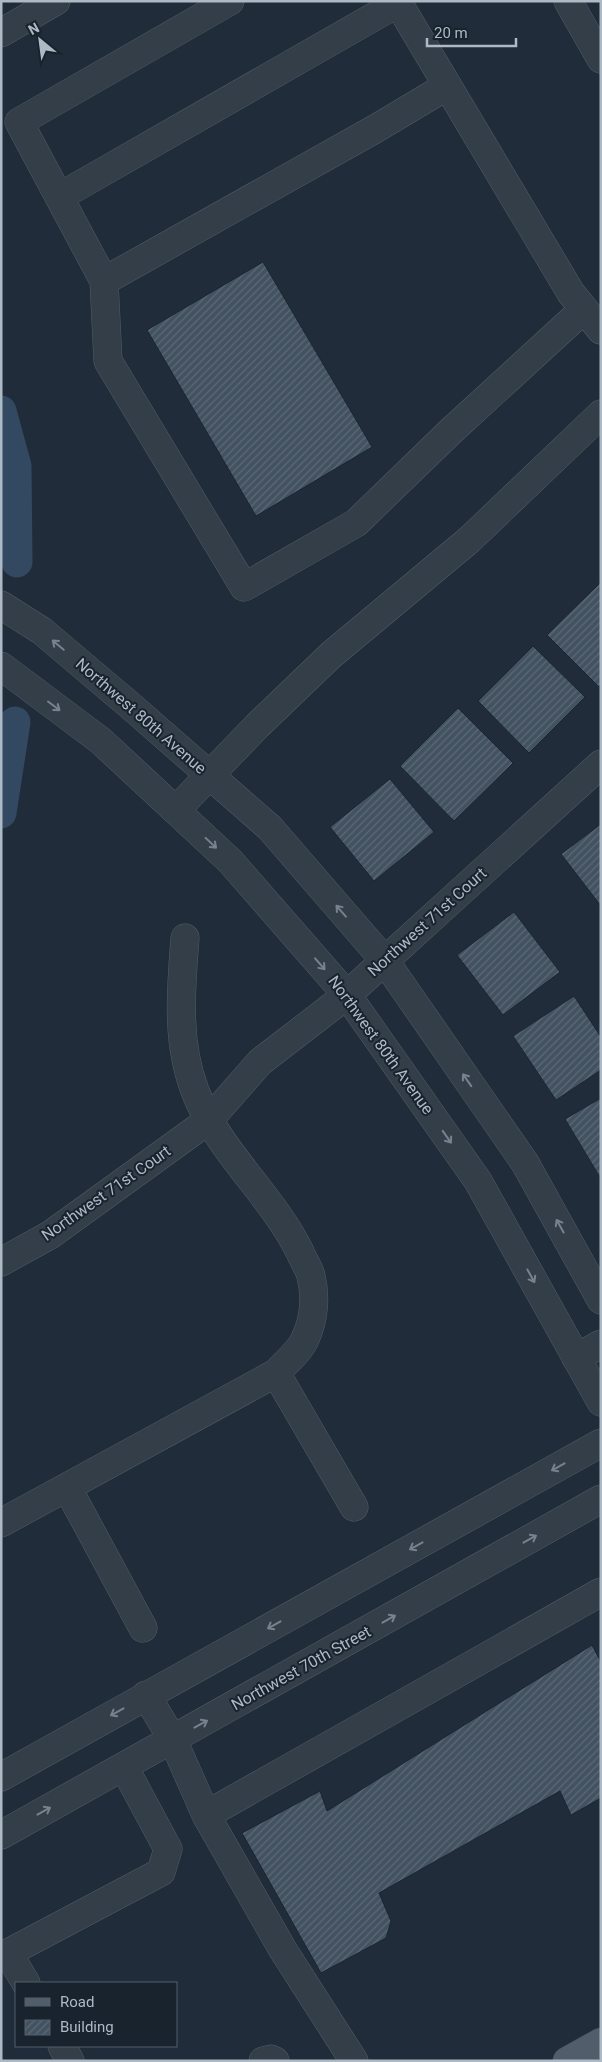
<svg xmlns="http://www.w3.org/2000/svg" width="602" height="2062" viewBox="0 0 602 2062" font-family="Roboto,sans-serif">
  <defs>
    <pattern id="building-hatch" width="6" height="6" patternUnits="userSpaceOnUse" patternTransform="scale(1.25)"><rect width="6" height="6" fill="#435261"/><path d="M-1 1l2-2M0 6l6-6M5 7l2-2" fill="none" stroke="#5c6976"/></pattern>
  </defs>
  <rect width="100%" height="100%" fill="#202c39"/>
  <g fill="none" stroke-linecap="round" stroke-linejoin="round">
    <!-- canal -->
    <path stroke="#334961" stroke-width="31" d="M 1,411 L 16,466 L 17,562
      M 1,813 L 15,722"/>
  </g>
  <!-- building -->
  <path fill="url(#building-hatch)" stroke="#1b2530" d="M 263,262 L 372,447 L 256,516 L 147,330 Z
    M 601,582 L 601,685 L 599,687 L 547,635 Z
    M 533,646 L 585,697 L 529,753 L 478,701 Z
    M 458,708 L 513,763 L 454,821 L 400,766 Z
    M 390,779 L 434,832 L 374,881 L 330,827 Z
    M 601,824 L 601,906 L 561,854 Z
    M 514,912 L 560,972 L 503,1015 L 457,955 Z
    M 574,996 L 601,1037 L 601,1070 L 556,1100 L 513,1036 Z
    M 601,1098 L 601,1179 L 565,1119 Z
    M 592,1645 L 601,1662 L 601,1798 L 571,1815 L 560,1791 L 379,1893 L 391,1921 L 386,1938 L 321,1973 L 242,1833 L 320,1791 L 327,1811 Z"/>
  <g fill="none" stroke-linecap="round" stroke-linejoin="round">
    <!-- minor casing -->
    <g stroke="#515c67" stroke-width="29">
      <path id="minor" d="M 230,1 L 19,122 L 104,281 L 108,361 L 244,587 L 356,523 L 451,431 L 583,310
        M 397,1 L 571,293 L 601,330
        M 568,1 L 601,59
        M 1,33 L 56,1
        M 59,197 L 398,3
        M 104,281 L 375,129 L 447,86
        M 1,605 L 42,631 L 133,708 L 270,828 L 385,961 L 525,1163 L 601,1300
        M 1,666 L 101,741 L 230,861 L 347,995 L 478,1181 L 601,1402
        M 176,810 L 257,726 L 331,655 L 469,540 L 601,414
        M 1,1262 L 50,1235 L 209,1120 L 260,1062 L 347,995 L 601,764
        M 576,1358 L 601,1344
        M 276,1373 L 354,1507
        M 67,1487 L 143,1628
        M 1,1523 L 276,1373 C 285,1363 300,1351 305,1339 C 314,1320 316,1297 311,1276 C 309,1268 303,1260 300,1252 C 272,1195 218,1151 195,1091 C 176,1041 181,990 185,938
        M 146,1695 L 173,1740 L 206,1815 L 283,1950 L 354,2061
        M 1,1777 L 601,1443
        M 206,1815 L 601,1592
        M 1,1835 L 601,1499
        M 26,1983 L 8,1953 L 161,1872 L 168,1849 L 124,1767
        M 62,2046 L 70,2061
        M 263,2061 L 271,2059 L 275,2061"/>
    </g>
    <!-- major casing -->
    <g stroke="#3d4753" stroke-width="29">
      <path id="major" d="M 567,2061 L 601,2042"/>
    </g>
    <!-- minor -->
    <use href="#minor" stroke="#343e49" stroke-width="28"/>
    <!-- major -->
    <use href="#major" stroke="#515d6a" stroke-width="28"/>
  </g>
  <!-- one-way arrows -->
  <defs><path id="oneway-shaft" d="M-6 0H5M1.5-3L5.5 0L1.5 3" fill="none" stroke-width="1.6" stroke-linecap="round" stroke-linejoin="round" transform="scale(1.25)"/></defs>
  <g stroke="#77828e">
    <use href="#oneway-shaft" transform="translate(58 645) rotate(-140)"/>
    <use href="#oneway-shaft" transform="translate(54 706) rotate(37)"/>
    <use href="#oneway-shaft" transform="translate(211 843) rotate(43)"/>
    <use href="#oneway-shaft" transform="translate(341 911) rotate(-131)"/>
    <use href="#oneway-shaft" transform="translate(320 964) rotate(49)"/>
    <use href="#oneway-shaft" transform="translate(467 1080) rotate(-125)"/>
    <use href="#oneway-shaft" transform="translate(447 1137) rotate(55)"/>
    <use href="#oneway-shaft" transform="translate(560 1226) rotate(-119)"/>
    <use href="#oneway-shaft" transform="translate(531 1276) rotate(61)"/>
    <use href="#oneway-shaft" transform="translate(558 1467) rotate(151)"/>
    <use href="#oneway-shaft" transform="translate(530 1539) rotate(-29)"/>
    <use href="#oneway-shaft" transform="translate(416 1546) rotate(151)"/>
    <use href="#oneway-shaft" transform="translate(389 1619) rotate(-29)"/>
    <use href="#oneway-shaft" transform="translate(274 1625) rotate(151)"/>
    <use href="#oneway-shaft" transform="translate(117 1712) rotate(151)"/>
    <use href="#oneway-shaft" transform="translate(201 1724) rotate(-29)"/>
    <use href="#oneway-shaft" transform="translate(44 1811) rotate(-29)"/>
  </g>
  <g text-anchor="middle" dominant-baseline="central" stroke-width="4" stroke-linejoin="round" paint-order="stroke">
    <!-- street labels -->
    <g font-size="16" fill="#aeb9c6" stroke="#19232e">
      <text transform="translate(141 716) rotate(41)">Northwest 80th Avenue</text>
      <text transform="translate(427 922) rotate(-42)">Northwest 71st Court</text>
      <text transform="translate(381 1045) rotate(54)">Northwest 80th Avenue</text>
      <text transform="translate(106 1193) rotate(-35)">Northwest 71st Court</text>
      <text transform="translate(301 1668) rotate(-29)">Northwest 70th Street</text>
    </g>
  </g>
  <!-- border -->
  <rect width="602" height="2062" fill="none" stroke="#aeb9c6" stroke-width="5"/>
  <!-- legend -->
  <rect x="15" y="1982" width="162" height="65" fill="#19232e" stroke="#555f6b"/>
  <rect x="25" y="1998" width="25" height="8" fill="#515d6a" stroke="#555f6b"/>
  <text x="60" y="2007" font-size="15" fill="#aeb9c6">Road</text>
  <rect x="25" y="2020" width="25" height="15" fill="url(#building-hatch)" stroke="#555f6b"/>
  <text x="60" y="2032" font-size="15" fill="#aeb9c6">Building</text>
  <!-- north arrow -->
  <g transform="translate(40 40) rotate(331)" stroke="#19232e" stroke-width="4" paint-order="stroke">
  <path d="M0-4L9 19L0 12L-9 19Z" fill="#aeb9c6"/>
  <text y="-8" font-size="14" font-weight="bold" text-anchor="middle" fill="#aeb9c6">N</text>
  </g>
  <!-- scale -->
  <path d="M427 38v8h89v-8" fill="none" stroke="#aeb9c6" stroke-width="2.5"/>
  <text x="434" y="38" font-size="15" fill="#aeb9c6" stroke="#19232e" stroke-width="4" paint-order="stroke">20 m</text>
</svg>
